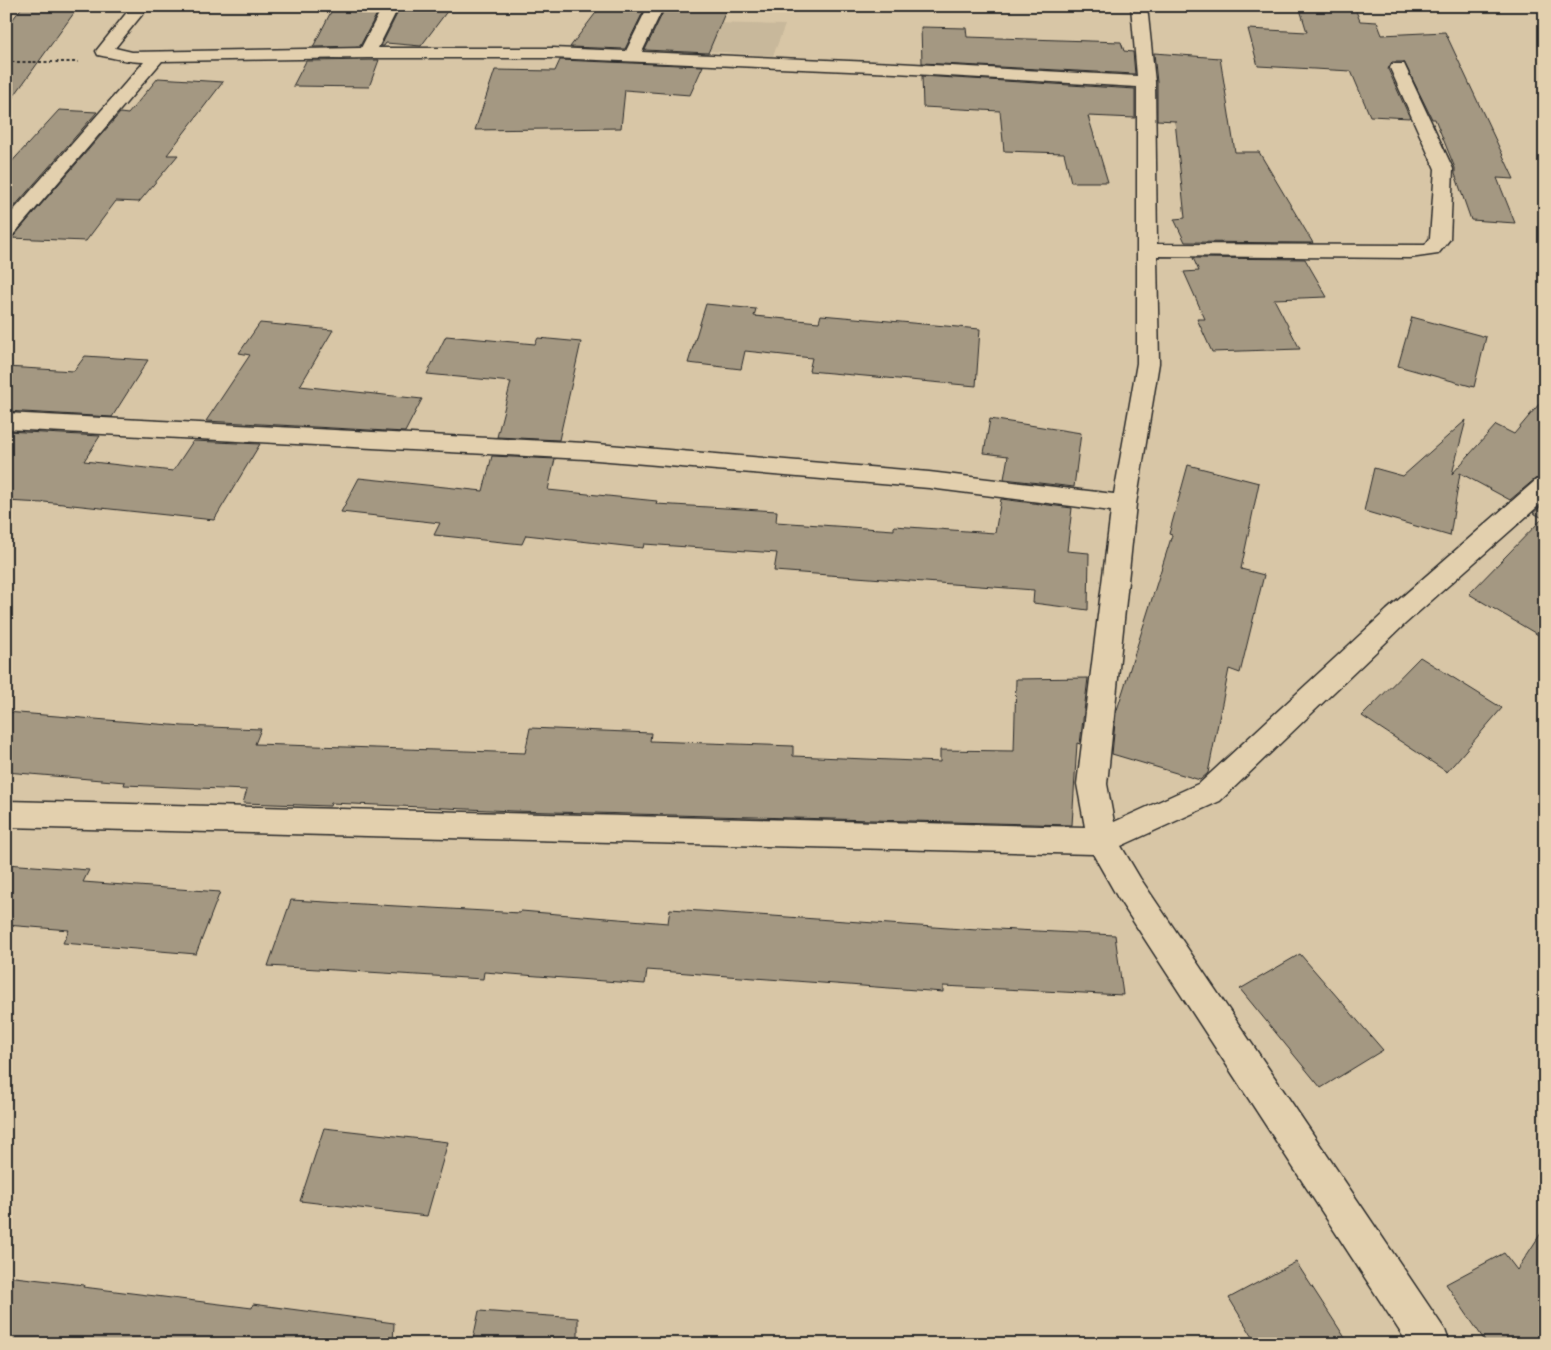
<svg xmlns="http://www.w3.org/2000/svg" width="1551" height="1350" font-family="Sriracha,sans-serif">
<rect width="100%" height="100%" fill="#d8c6a6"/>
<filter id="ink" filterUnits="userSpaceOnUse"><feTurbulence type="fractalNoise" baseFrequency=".02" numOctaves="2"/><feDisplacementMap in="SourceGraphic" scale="10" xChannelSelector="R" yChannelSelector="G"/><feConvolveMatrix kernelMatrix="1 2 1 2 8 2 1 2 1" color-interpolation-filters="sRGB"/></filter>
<g filter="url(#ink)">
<!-- built -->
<path fill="#c8b89b" d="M713 23 785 25 773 56 655 47Z"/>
<!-- building -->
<g fill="#a49882" stroke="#2b2b2b">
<path d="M23 6H79L6 107V28Z"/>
<path d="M334 6H381L360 46 313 47Z"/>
<path d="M401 6H451L421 46 386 43 384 46H381Z"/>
<path d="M601 6H646L625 49 570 47Z"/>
<path d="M666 6H728L708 53 645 50Z"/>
<path d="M1299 6H1354L1360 21 1377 22 1382 35 1445 32 1514 179 1497 178 1515 223 1471 220 1455 174V168L1435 119H1432L1404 62H1392L1388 69 1410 118 1370 116 1351 71 1258 66 1248 29 1307 32Z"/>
<path d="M921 27 966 28 967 37 1121 42 1124 51 1133 52 1135 74 922 63Z"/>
<path d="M1154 53 1220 58 1235 152H1259L1313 243 1185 242 1174 219 1185 218 1175 121 1157 120V82Z"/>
<path d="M379 60 369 87 293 86 306 61Z"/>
<path d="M560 60 703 66 690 95 625 90 621 128 475 130 495 70 555 71Z"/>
<path d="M922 76 1135 89V118L1088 116 1108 182H1071L1064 153 1004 151 1000 111 923 107Z"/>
<path d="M158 78 223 82 167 155H178L139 202 116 201 86 241 10 238 14 236 120 113 128 114Z"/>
<path d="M59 110 97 112 6 216V168Z"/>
<path d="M1193 258 1305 259 1327 297 1274 299 1300 349 1212 352 1197 319H1205L1184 272 1199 271Z"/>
<path d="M706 304 756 309 754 316 819 322 821 315 980 329 976 386 809 371 812 358 745 351 741 369 688 363Z"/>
<path d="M1412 317 1486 337 1474 387 1398 366Z"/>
<path d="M260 323 333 330 300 386 422 399 405 432 206 421 250 355 239 353Z"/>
<path d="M446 336 535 344 538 338 581 342 559 440 497 437 511 382 427 374Z"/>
<path d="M85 356 148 360 112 417 6 411V367L74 371Z"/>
<path d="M1545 397V476L1535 479 1510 500 1460 473 1450 536 1364 511 1374 468 1403 476 1466 420 1452 474 1496 425 1514 434Z"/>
<path d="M990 419 1081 433 1074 487 1004 479 1008 456 984 453Z"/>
<path d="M6 431 100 436 84 461 173 471 193 441 260 444 214 520 44 502 43 503 6 501Z"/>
<path d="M492 456 555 459 548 490 657 501 656 504 777 511 776 522 894 530V526L995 533 1001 499 1072 508 1067 551 1089 553 1088 610 1033 603 1034 590 774 571 777 553 644 544 643 548 526 535 522 544 434 535 440 523 341 512 359 478 483 491Z"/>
<path d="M1188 465 1259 483 1241 569 1264 575 1240 673 1229 669 1208 773 1200 780 1112 754 1116 713 1172 535 1169 534Z"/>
<path d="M1545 503V639L1469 594 1543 518 1533 513Z"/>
<path d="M1420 657 1502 708 1447 772 1362 716Z"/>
<path d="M1088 678 1080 744 1077 743 1072 825 513 811 331 803 330 806 243 803 247 790 124 785 125 782 6 772V712L183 726 261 729 255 744 525 753 530 728 651 733 650 741 793 746V756L940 762V750L1014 751 1016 679Z"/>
<path d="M6 864 89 870 83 882 220 892 196 954 63 943 69 930 6 925Z"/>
<path d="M291 900 520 913 521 911 668 923 670 909 977 930V928L1115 935 1123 995 943 986V992L647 970 645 984 484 972 483 979 268 966Z"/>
<path d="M1300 954 1383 1050 1321 1088 1240 989Z"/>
<path d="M324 1128 448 1142 427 1216 300 1201Z"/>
<path d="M1545 1227V1344H1487L1446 1284 1504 1253 1517 1270Z"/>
<path d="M1296 1262 1349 1344H1257L1229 1298Z"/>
<path d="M6 1276 84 1285 83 1287 252 1308 253 1304 394 1323 393 1344H6Z"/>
<path d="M479 1311 578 1318V1344H472Z"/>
</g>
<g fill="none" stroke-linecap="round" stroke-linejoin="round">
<!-- minor casing -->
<g stroke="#2b2b2b" stroke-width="3">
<path id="minor" d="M132 6H149L115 48 132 52 361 48 383 6H399L378 48H552L626 51 648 6H664L642 52 896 63 1137 76 1131 6H1147L1155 82 1157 244 1425 245 1430 238 1435 169 1390 68 1392 64H1404L1453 169 1450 239 1438 254 1410 258 1157 256 1159 363 1136 504 1107 784 1114 822 1200 783 1387 610 1536 480 1545 478V500L1405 624 1220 801 1121 846 1140 878 1445 1330 1450 1344H1408L1118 898 1093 854 6 827V801L1085 827 1077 784 1111 511 929 488 585 459 6 429V413L585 443 929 472 1114 494 1137 363V87L896 73 552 58H367L162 61 13 235 6 237V219L144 62C128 62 113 58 98 55L96 51Z"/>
</g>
<!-- path -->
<path stroke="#2b2b2b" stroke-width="2" stroke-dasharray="3 2.5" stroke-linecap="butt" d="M6 62H78"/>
<!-- minor -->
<use href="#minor" fill="#e3d0ae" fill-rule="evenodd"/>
</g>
</g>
<!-- margin -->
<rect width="1551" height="1350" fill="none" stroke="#e3d0ae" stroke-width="25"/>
<rect x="12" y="12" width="1526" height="1325" fill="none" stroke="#2b2b2b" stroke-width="2" filter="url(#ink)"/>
</svg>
